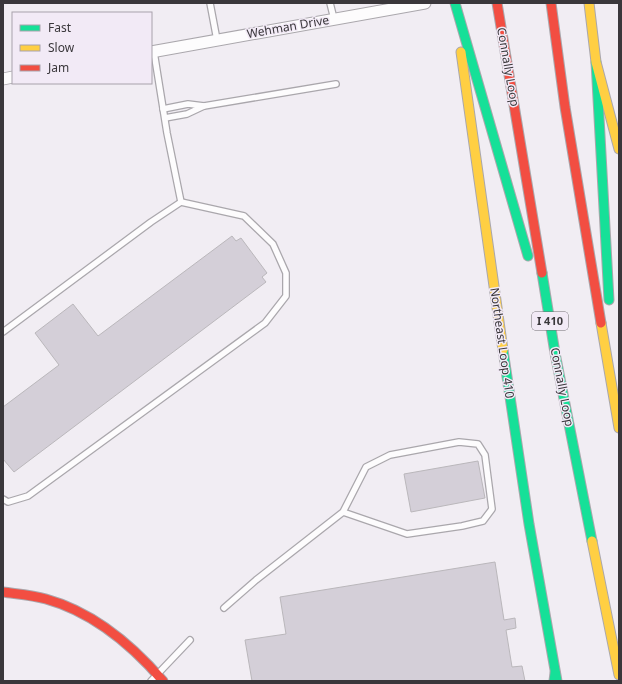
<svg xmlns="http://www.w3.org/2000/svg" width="622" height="684" font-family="'Noto Sans',sans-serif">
<rect width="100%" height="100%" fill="#f1edf3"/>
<!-- building -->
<g fill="#d4cfd8" stroke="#bab7bb">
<path d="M232 236 236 241 241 238 267 273 262 277 266 282 14 472 3 459V407L59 365 35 333 73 304 98 336Z"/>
<path d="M478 461 485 498 411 512 404 474Z"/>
<path d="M495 562 504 620 515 618 516 628 506 630 512 667 522 666 525 681H252L245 640 286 634 280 597Z"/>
</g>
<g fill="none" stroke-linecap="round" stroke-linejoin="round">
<!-- lane casing -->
<g stroke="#aaa7ac" stroke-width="8">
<g id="lane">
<path d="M210 3 217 40"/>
<path d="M330 3 334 19"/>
<path d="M154 52 167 133 181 202"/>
<path d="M204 106 336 84"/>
<path d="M163 109 188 104 204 106 187 114 165 118"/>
<path d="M3 332 151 222 181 202 244 216 273 244 286 273V296L265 323 28 496 8 502 3 499"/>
<path d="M224 608 256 580 343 512 366 467 390 455 459 442 478 444 485 455 492 509 483 521 462 526 407 534 343 512"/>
<path d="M151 681 190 640"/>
</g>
</g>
<!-- street casing -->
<g stroke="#aaa7ac" stroke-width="13">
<g id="street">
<path d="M151 52 425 3"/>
<path d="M3 79 13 77"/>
</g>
</g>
<!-- fast casing -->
<g stroke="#aaa7ac" stroke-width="11">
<g id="fast">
<path d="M455 3 528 256"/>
<path d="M596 62 609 300"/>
<path d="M542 273 555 353 592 541"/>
<path d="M503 350 529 524 557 681"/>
<path d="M554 681 555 673"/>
</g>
</g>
<!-- slow casing -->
<g stroke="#aaa7ac" stroke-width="11">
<g id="slow">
<path d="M589 3 596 62 619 149"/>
<path d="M461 52 503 350"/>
<path d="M601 323 619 428"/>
<path d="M592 541 619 675"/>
</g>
</g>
<!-- jam casing -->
<g stroke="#aaa7ac" stroke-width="11">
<g id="jam">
<path d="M497 3 542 273"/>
<path d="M551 3 565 107 601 323"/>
<path d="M3 592C17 594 32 595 46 599 93 612 132 645 163 681"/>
</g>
</g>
<!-- lane -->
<use href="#lane" stroke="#fdfcfd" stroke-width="5.5"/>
<!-- street -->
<use href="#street" stroke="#fdfcfd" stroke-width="11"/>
<!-- fast -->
<use href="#fast" stroke="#16e098" stroke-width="9"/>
<!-- slow -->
<use href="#slow" stroke="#ffcf43" stroke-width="9"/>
<!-- jam -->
<use href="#jam" stroke="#f24e42" stroke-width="9"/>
</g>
<g text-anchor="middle" stroke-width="3" stroke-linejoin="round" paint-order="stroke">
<!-- shield labels -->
<rect fill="#f2eaf6" stroke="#716d73" stroke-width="1" x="532" y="312" width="36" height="18" rx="3"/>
<g font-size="11" font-weight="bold" fill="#3a373b">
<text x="550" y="325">I 410</text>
</g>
<!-- street labels -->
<g font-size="12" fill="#3a373b" stroke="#f2eaf6">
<text transform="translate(288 27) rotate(-10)" y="4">Wehman Drive</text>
<text transform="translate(508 67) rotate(80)" y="4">Connally Loop</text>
<text transform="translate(502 343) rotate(82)" y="4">Northeast Loop 410</text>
<text transform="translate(562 387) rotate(79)" y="4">Connally Loop</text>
</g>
</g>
<!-- border -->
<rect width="622" height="684" fill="none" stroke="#3a373b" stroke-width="8"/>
<!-- legend -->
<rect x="12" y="12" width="140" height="72" fill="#f2eaf6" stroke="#a8a2ab"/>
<rect x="20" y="25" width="20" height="6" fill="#16e098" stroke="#a8a2ab"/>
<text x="48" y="32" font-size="12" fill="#3a373b">Fast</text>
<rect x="20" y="45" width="20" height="6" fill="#ffcf43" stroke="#a8a2ab"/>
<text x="48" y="52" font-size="12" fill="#3a373b">Slow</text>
<rect x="20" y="65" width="20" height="6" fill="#f24e42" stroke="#a8a2ab"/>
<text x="48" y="72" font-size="12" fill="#3a373b">Jam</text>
</svg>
